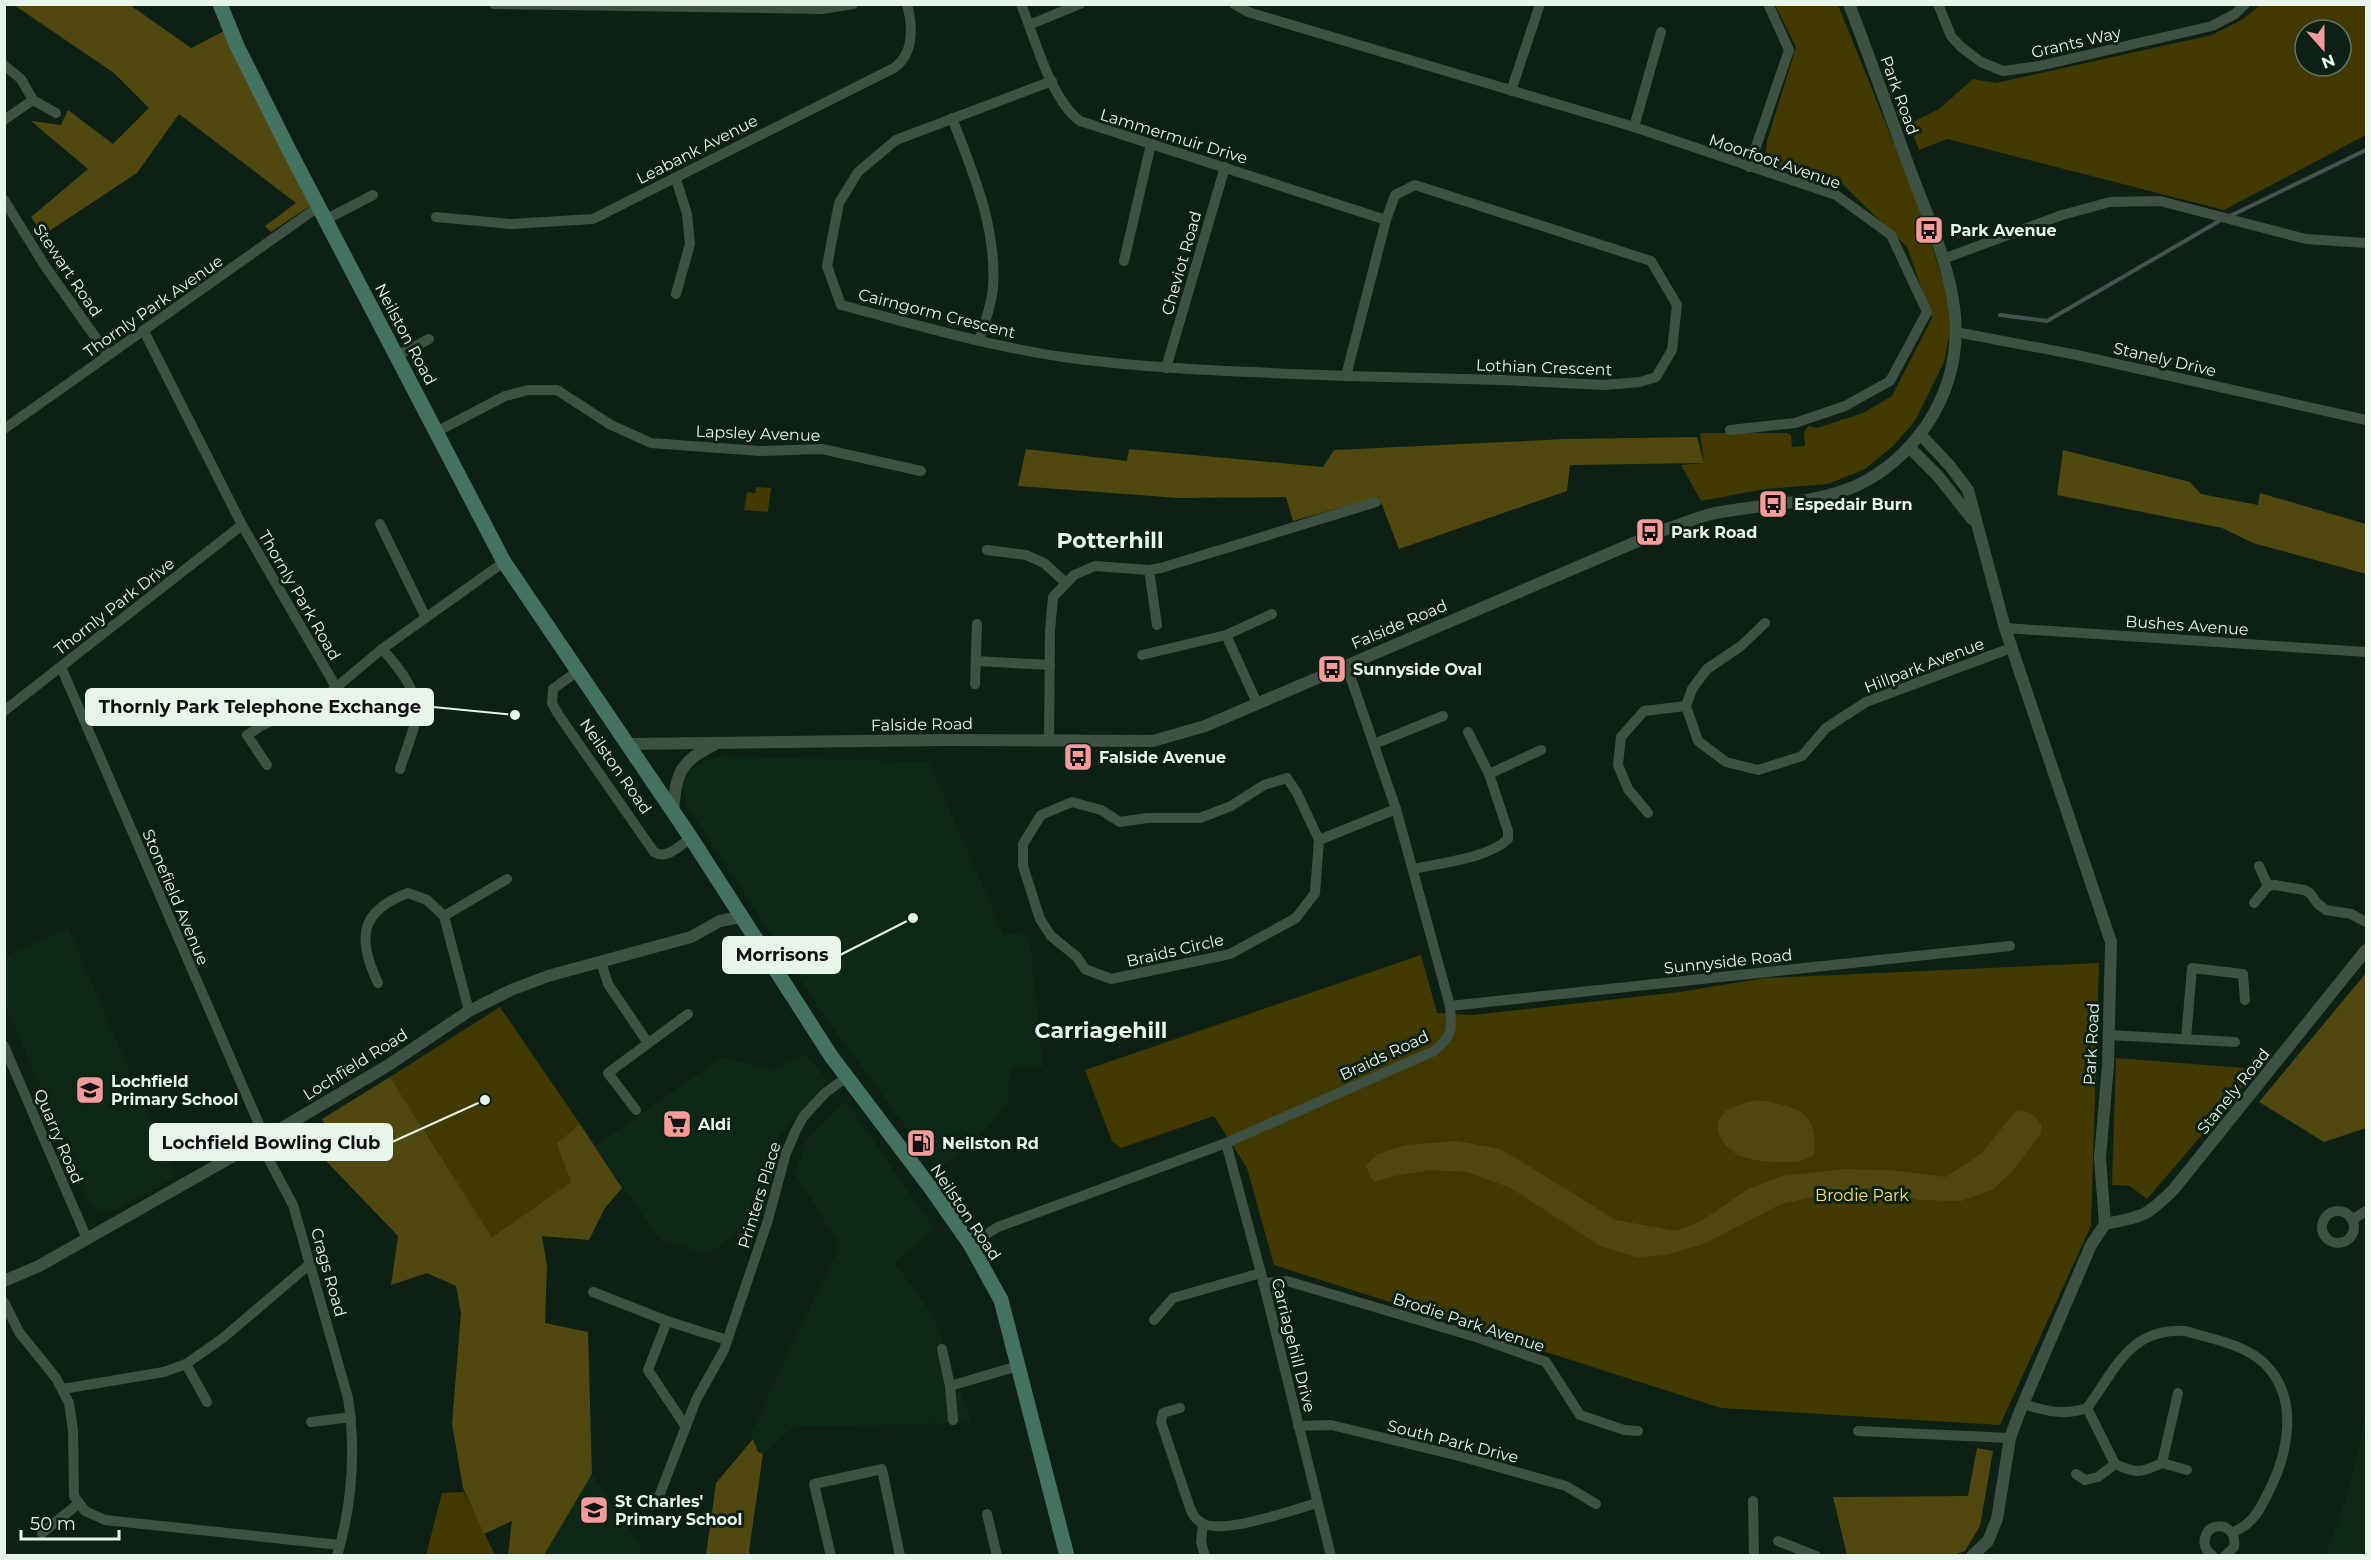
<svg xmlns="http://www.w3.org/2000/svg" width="2371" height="1560" font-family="Montserrat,sans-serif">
<rect width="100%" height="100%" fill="#0c2013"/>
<!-- built -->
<g fill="#0d2816">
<path d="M719 756 929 762 1004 935 1025 932 1030 943 1043 1067 1010 1068 1008 1103 971 1147 936 1168 822 1013 686 804 682 783 690 767Z"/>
<path d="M68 928 175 1177 114 1210 105 1212 95 1209 89 1202 5 1004V956Z"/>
<path d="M806 1054 828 1081 776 1141 769 1212 707 1254 659 1239 595 1146 722 1057 772 1069Z"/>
<path d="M846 1101 934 1228 895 1263 933 1315 972 1423 794 1427 763 1454 758 1453 751 1432 840 1245 795 1174 806 1141Z"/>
<path d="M2366 1412V1555H2326L2350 1487Z"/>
<path d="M592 1474 641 1546V1555H544Z"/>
</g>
<!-- green -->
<g fill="#423900" fill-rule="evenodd">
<path d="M1775 5H1838L1918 203 1948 296 1950 332 1944 362 1915 421 1893 446 1865 469 1828 484 1765 489 1701 501 1681 465 1704 463 1700 433H1787L1791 435 1792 447 1805 446 1804 433 1808 426 1817 428 1863 413 1892 396 1932 318 1907 247 1838 180 1792 163 1788 172 1771 167 1765 156 1767 141 1796 47Z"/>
<path d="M2260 5H2366V135L2224 210 1947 139 1919 150 1909 124 1939 109 1973 79 1996 83 2212 35 2243 19ZM2305 30H2341V66H2305Z"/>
<path d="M756 487 771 488 768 512 744 510 747 492 755 493Z"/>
<path d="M1421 955 1437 1013 1473 1015 1679 992 1765 978 2099 963 2091 1226 2000 1425 1721 1408 1274 1265 1247 1168 1214 1116 1121 1148 1112 1141 1085 1070Z"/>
<path d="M500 1007 580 1124 556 1143 571 1182 492 1237 390 1077Z"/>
<path d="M2116 1058 2258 1069 2147 1199 2130 1186 2112 1185Z"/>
<path d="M464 1492 495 1555H426L442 1493Z"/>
</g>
<!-- forest -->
<g fill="#514810">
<path d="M14 5H130L191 48 224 31 310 206 271 232 265 226 296 203 179 114 137 173 43 235 31 217 88 169 31 121 61 125 68 110 113 144 149 108 114 73Z"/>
<path d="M1697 437 1704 463 1570 465 1567 491 1399 549 1379 497 1293 521 1286 497 1179 498 1018 486 1026 449 1127 461 1129 449 1323 467 1334 450 1566 439Z"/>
<path d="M2063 450 2190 482 2201 494 2258 505 2260 493 2366 524V574L2253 543 2222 528 2057 495Z"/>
<path d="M2366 973V1128L2324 1142 2259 1102Z"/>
<path d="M390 1077 492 1237 571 1182 556 1143 580 1124 622 1188 605 1208 589 1240 542 1236 547 1266 545 1323 588 1332 592 1474 544 1555H508L512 1521 484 1534 463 1488 452 1424 461 1313 456 1286 427 1273 391 1285 398 1236 326 1161 337 1151 322 1119Z"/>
<path d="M1756 1100C1795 1106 1819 1109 1814 1155 1804 1162 1795 1162 1783 1162 1768 1162 1755 1161 1741 1156 1726 1150 1710 1130 1722 1115 1729 1106 1745 1103 1756 1100Z"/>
<path d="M2019 1110C2029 1111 2035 1116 2041 1124V1133L2013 1171 1992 1190 1961 1201 1918 1200 1868 1188 1830 1193 1781 1204 1706 1243 1667 1255 1637 1257 1600 1246 1511 1188 1467 1172 1430 1170 1394 1176 1375 1182 1371 1178 1366 1165 1378 1154 1406 1145 1456 1141 1501 1149 1616 1220 1676 1231 1703 1220 1748 1189 1783 1176 1842 1169 1889 1170 1946 1177 1982 1153 2014 1113Z"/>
<path d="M753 1439 758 1452 763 1454 749 1551 751 1555H706L716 1483Z"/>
<path d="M1977 1448 1993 1451 1980 1526 1965 1551 1951 1556 1847 1555 1833 1497 1968 1496Z"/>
</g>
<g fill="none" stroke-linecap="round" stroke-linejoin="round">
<!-- stream -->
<g stroke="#455250" stroke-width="4">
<path d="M2230 216 2366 150"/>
<path d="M2000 315 2047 321 2221 220"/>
</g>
<!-- minor -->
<g stroke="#3d5242" stroke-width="10">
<path d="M494 4 822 9 853 4"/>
<path d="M1021 4C1035 39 1051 100 1080 121L1386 220"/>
<path d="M1234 4 1248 12 1634 127 1836 195 1891 235 1927 312 1890 381 1845 406 1795 423 1730 430"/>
<path d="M1938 4 1951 36 1961 47 1981 62 2003 71 2039 66 2212 26 2235 14 2245 4"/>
<path d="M1029 25 1080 4"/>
<path d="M4 65 21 79 33 100 56 113"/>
<path d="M1052 81 896 140 858 172 839 203 827 266 841 305C914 324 988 346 1063 357 1157 370 1252 372 1346 376"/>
<path d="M1511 91 1540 4"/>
<path d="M952 118C973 172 997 228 993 287 992 305 984 324 979 341"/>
<path d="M4 120 33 100"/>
<path d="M1634 127 1661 32"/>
<path d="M1749 167 1789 50 1768 4"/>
<path d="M676 179 687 214 690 244 676 294"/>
<path d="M1415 185 1651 261 1677 305 1672 350 1656 377 1640 382 1604 385 1503 380 1346 376 1386 220 1395 195Z"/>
<path d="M4 200 45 266 108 355"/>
<path d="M436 217 511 224 593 219 894 68C914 54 913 27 907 4"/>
<path d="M325 220 373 195"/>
<path d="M1943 259 2062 215 2110 202 2160 201 2306 239 2366 243"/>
<path d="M1124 261 1151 144"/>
<path d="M144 331 242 525 336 687"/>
<path d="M1956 332 2077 355 2366 420"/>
<path d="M396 356 429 339"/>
<path d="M1166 368 1225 167"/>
<path d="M4 429 318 207"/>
<path d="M436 432 505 396 528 390H557L611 425 651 443 760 451 822 449 921 471"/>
<path d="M380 524 426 618"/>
<path d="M987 550 1026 555 1044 563 1066 583"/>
<path d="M1149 570 1157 625"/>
<path d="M1765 623 1741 646 1707 669 1692 689 1686 706 1698 741 1726 762 1758 770 1802 756 1826 728 1866 702 2011 648"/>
<path d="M2005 628 2366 652"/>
<path d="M1226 635 1257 703"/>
<path d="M382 649C398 666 421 694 416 719 412 736 405 753 400 769"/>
<path d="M1142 655 1226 635 1272 614"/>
<path d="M976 661 1050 665"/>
<path d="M61 667 265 1138"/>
<path d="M579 670 553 689 552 703 558 714 654 852C667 860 679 846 691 838"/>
<path d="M975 684 977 624"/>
<path d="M4 711 242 525"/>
<path d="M1049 741 1050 631 1053 597 1074 575 1095 566 1149 570 1161 568 1376 502"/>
<path d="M1374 744 1443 716"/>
<path d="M267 765 247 735 261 726 327 695 382 649 504 562"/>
<path d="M1489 774 1541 750"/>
<path d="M1648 813 1628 789 1618 765 1621 737 1644 711 1686 706"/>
<path d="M1319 840 1297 793 1287 778 1264 785 1231 806 1200 818H1147L1120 822 1101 810 1072 802 1041 815 1023 844V866L1040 919 1051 936 1077 957 1085 969 1111 979 1230 954 1296 918 1315 893 1319 840 1396 809"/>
<path d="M1414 869C1440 863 1489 858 1508 839V831L1489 774 1468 732"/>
<path d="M2268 886 2275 885 2304 890 2310 893 2317 903 2326 910 2351 914 2366 922"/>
<path d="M2254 903 2268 886 2259 866"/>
<path d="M444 916 507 879"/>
<path d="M601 962 608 984 648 1043"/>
<path d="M378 983C357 939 359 911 408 893L427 900 444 916 469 1011"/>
<path d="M1450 1006 2010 946"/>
<path d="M2109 1035 2235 1042"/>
<path d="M2186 1039 2192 968 2243 974 2245 1000"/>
<path d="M4 1046 87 1239"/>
<path d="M636 1110 608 1073 688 1014"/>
<path d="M259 1141 293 1205 348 1398C356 1451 352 1505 337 1556"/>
<path d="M1226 1143 1261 1273 1331 1556"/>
<circle cx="2338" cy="1227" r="16"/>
<path d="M2352 1220 2366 1211"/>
<path d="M970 1244 998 1227 1226 1143 1434 1051C1453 1036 1452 1029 1450 1006L1396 809 1346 664"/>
<path d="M1263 1283 1287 1281 1479 1338 1546 1362 1580 1415 1624 1430 1638 1431"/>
<path d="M593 1292 667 1321 727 1340"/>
<path d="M4 1302 19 1332 56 1378 69 1403 73 1430 74 1496 85 1511 105 1520 340 1545"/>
<path d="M1154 1320 1173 1298 1261 1273"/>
<path d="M667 1321 648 1370 686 1427"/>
<path d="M942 1349 950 1386 953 1420"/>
<path d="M186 1364 207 1402"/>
<path d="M950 1386 1018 1366"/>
<path d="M63 1389 164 1372 186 1364 223 1338 311 1263"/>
<path d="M2023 1404C2046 1411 2064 1416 2087 1408"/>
<path d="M1180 1408 1163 1413 1161 1422 1190 1508C1193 1515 1195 1519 1202 1523 1222 1535 1293 1510 1317 1503"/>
<path d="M311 1422 351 1417"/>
<path d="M1298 1426 1331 1425 1459 1456 1566 1486 1596 1504"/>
<path d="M1858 1431 2010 1438"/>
<path d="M2162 1463 2187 1470"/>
<path d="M2115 1464C2136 1474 2141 1473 2162 1463L2178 1393"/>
<path d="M2076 1474 2085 1480 2098 1477 2115 1464 2087 1408C2116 1369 2129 1328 2185 1331 2212 1339 2244 1344 2265 1364 2300 1399 2288 1454 2268 1493 2263 1503 2257 1516 2248 1523 2244 1527 2237 1530 2232 1533"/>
<path d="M658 1499 696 1400 724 1350 768 1220 786 1153 796 1130 803 1117 825 1093 847 1077"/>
<path d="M1753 1501 1754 1556"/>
<path d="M987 1514 997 1556"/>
<path d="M1203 1524 1201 1542 1205 1556"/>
<path d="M42 1533 78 1504"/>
<path d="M1778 1541 1816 1556"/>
<path d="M831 1556 814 1484 882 1469 900 1556"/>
<path d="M2213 1556C2203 1549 2202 1539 2209 1530 2222 1520 2237 1531 2234 1547L2225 1556"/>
</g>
<!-- tertiary -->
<g stroke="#3d5242" stroke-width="12">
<path d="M1920 434 1950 466 1968 490 2005 628 2111 942 2108 1065 2100 1158 2105 1224 2091 1245 2020 1411 2010 1438 1997 1519 1988 1541 1972 1556"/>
<path d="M1909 447 1938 476 1972 519"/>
<path d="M628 744 946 740 1153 741 1205 726 1664 530C1680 525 1695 518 1711 514 1761 503 1811 506 1858 485 1885 472 1909 450 1926 426 1986 336 1942 256 1909 167 1889 112 1870 58 1849 4"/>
<path d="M673 812C676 775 679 761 714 745"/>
<path d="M2105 1224C2144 1216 2146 1217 2174 1189L2366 950"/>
<path d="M4 1281 39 1266 265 1138 387 1066 469 1011 511 990 548 976 691 937 720 921 740 917"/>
</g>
<!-- secondary -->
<path stroke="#447261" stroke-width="15" d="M220 4 237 46 289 150 504 562 691 838 831 1056 930 1187 970 1244 1001 1300 1067 1556"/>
</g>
<!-- icons -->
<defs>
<g id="bus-square" transform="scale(1.5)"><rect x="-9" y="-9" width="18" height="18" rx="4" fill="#f59b9a" stroke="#0c2013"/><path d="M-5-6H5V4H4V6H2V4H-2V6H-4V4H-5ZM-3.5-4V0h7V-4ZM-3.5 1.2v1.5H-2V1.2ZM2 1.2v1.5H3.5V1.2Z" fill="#111"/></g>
<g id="school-square" transform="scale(1.5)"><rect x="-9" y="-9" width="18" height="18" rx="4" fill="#f59b9a" stroke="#0c2013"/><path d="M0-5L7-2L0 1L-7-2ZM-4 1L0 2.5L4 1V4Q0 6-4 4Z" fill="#111"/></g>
<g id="supermarket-square" transform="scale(1.5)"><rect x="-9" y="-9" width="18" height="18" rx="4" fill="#f59b9a" stroke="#0c2013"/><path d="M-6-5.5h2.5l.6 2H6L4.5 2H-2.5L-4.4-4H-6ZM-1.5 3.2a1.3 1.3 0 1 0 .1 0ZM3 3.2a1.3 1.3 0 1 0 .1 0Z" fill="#111"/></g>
<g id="fuel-square" transform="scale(1.5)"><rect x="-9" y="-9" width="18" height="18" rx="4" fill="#f59b9a" stroke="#0c2013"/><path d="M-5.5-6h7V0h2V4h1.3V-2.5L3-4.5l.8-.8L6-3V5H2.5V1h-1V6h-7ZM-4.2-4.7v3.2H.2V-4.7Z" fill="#111"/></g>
</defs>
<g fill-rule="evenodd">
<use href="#bus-square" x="1929" y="230"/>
<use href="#bus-square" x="1773" y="504"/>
<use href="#bus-square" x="1650" y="532"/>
<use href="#bus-square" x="1332" y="669"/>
<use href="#bus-square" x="1078" y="757"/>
<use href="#school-square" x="90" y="1090"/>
<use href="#supermarket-square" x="677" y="1124"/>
<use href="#fuel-square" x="921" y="1143"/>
<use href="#school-square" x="594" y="1510"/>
</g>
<g text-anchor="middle" stroke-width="6" stroke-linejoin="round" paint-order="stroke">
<!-- street labels -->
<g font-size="16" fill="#e7f4ea" stroke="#0c2013">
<text transform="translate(2076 42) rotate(-13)" y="6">Grants Way</text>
<text transform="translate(1900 95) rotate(70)" y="6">Park Road</text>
<text transform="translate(1174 136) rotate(17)" y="6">Lammermuir Drive</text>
<text transform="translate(697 149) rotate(-27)" y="6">Leabank Avenue</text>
<text transform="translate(1775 161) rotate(19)" y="6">Moorfoot Avenue</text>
<text transform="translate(1181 263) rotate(-74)" y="6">Cheviot Road</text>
<text transform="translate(68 270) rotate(56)" y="6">Stewart Road</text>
<text transform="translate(153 306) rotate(-35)" y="6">Thornly Park Avenue</text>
<text transform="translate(937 313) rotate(14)" y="6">Cairngorm Crescent</text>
<text transform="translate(406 334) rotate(62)" y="6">Neilston Road</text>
<text transform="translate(2165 359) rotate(13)" y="6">Stanely Drive</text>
<text transform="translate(1544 367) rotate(2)" y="6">Lothian Crescent</text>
<text transform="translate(758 433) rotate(2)" y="6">Lapsley Avenue</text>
<text transform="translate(300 595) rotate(60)" y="6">Thornly Park Road</text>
<text transform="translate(114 606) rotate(-38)" y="6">Thornly Park Drive</text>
<text transform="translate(1399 624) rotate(-23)" y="6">Falside Road</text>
<text transform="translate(2187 625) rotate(4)" y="6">Bushes Avenue</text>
<text transform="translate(1924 665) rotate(-21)" y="6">Hillpark Avenue</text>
<text transform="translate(922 724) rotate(-1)" y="6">Falside Road</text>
<text transform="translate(616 766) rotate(55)" y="6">Neilston Road</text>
<text transform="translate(176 897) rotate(67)" y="6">Stonefield Avenue</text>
<text transform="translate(1175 950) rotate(-13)" y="6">Braids Circle</text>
<text transform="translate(1728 961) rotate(-6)" y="6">Sunnyside Road</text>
<text transform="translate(2091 1044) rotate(-87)" y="6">Park Road</text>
<text transform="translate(1384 1055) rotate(-25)" y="6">Braids Road</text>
<text transform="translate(355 1064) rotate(-32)" y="6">Lochfield Road</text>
<text transform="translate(2233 1091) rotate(-51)" y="6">Stanely Road</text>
<text transform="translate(59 1136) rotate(67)" y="6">Quarry Road</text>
<text transform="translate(759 1195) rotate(-73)" y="6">Printers Place</text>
<text transform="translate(966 1212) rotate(56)" y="6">Neilston Road</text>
<text transform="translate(329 1272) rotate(74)" y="6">Crags Road</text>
<text transform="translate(1469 1322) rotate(18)" y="6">Brodie Park Avenue</text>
<text transform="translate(1294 1345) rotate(76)" y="6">Carriagehill Drive</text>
<text transform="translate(1453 1441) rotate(14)" y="6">South Park Drive</text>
</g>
<!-- poi labels -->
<g font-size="16" font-weight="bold" fill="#e7f4ea" stroke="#0c2013" text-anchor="start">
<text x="1950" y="236">Park Avenue</text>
<text x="1794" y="510">Espedair Burn</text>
<text x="1671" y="538">Park Road</text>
<text x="1353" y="675">Sunnyside Oval</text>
<text x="1099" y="763">Falside Avenue</text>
<text x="111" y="1087">Lochfield<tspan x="111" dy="18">Primary School</tspan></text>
<text x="698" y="1130">Aldi</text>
<text x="942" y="1149">Neilston Rd</text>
<text x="615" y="1507">St Charles'<tspan x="615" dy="18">Primary School</tspan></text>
</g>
<!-- park labels -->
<g font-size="16" fill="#f7e15b" stroke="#0c2013">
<text x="1862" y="1201">Brodie Park</text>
</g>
<!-- district labels -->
<g font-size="22" font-weight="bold" fill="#e7f4ea" stroke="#0c2013">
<text x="1110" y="548">Potterhill</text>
<text x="1101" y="1038">Carriagehill</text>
</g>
</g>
<!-- callouts -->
<path fill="none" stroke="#e7f4ea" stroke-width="2" d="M515 715L433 707M913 918L840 955M485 1100L392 1142"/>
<g fill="#e7f4ea" stroke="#0c2013" stroke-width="2">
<circle cx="515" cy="715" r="6"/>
<circle cx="913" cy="918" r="6"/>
<circle cx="485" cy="1100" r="6"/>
</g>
<g fill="#e7f4ea" stroke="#e7f4ea" stroke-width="2">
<rect x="86" y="689" width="347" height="36" rx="6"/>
<rect x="723" y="937" width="117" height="36" rx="6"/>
<rect x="150" y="1124" width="242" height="36" rx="6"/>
</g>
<g font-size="18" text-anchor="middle" font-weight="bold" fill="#111">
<text x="260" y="713">Thornly Park Telephone Exchange</text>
<text x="782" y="961">Morrisons</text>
<text x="271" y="1149">Lochfield Bowling Club</text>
</g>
<!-- border -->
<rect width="2371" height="1560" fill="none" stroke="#e7f4ea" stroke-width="12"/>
<!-- north arrow -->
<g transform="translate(2323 48) rotate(159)"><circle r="28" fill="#0c2013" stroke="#647569" stroke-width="1.5"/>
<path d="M0-4.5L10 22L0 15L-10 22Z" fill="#f59b9a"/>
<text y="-9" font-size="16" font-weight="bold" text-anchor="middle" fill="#e7f4ea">N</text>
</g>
<!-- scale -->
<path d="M21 1530v9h98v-9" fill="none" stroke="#e7f4ea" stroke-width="3"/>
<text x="30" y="1530" font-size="18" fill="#e7f4ea" stroke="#0c2013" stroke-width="4.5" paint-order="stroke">50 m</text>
</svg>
